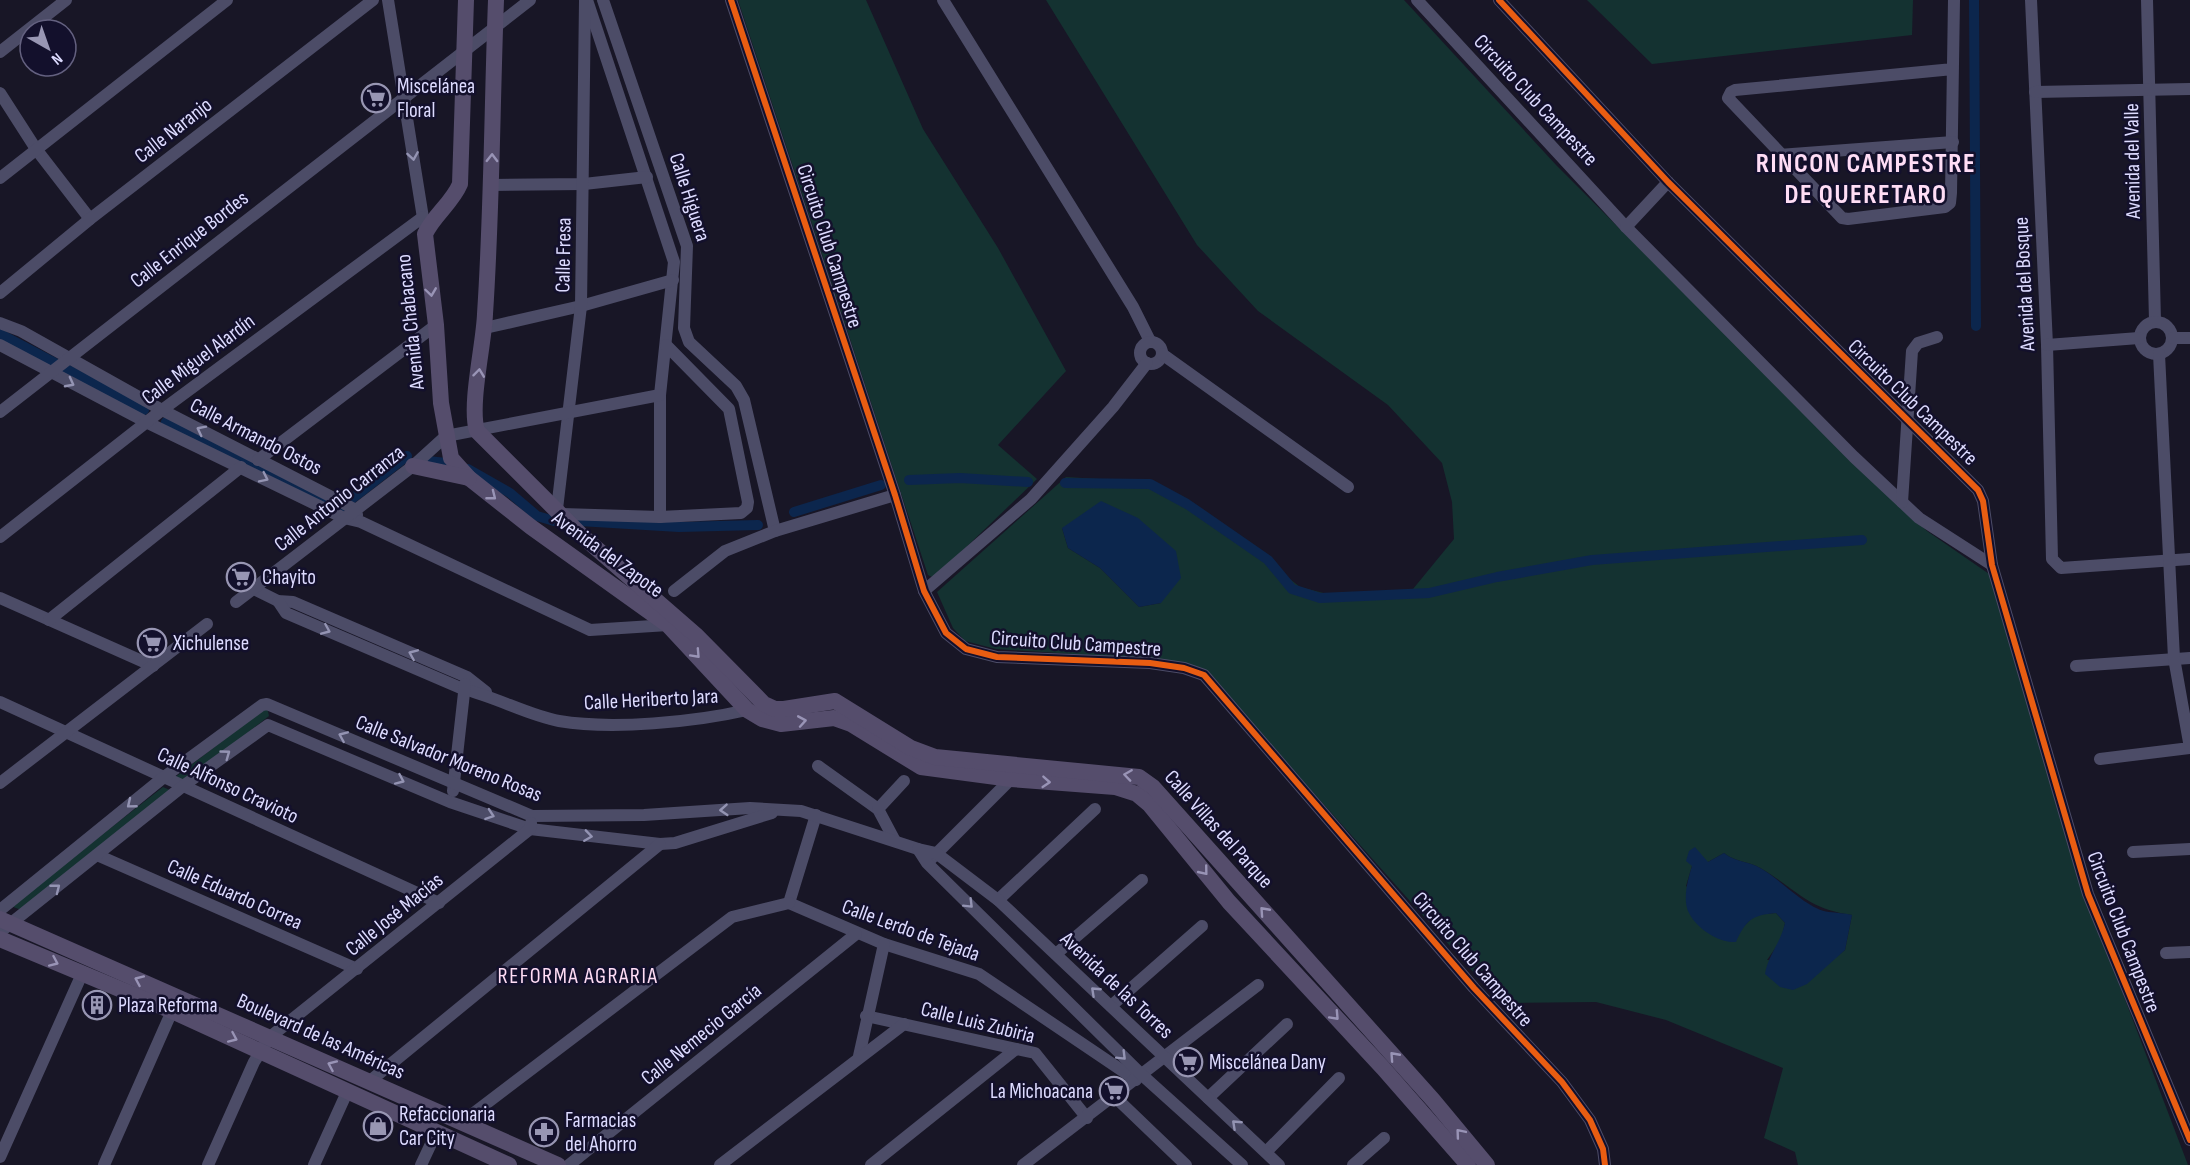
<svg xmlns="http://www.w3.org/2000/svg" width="2190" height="1165" font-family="'Sofia Sans Condensed',sans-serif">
<rect width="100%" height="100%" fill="#181626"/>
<!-- green -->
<g fill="#143231" fill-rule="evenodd">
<path d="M738 0H866L923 129 998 248 1066 371 998 445 1037 479 934 578 928 575Z"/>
<path d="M1046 0H1404L1557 166 1853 462 1927 531 1992 576 2085 894 2188 1165H1798L1795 1152 1764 1138 1783 1068 1666 1020 1596 1002 1501 1003 1211 678 1132 658 996 649 965 641 953 628 937 592 1066 477 1150 482 1207 514 1300 587 1339 597 1413 589 1454 539 1452 502 1442 463 1388 405 1258 311 1197 245ZM1062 528 1161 603 1139 607 1100 568 1068 548ZM1724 853C1736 863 1750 861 1762 869 1797 890 1808 909 1852 915L1845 950 1831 961 1767 960 1781 940 1785 923 1776 913 1755 915 1742 928 1686 886 1692 866 1708 862Z"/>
<path d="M1587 0H1913L1912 35 1652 64Z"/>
<path d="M267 707 269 716 183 783 174 778Z"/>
<path d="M163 787 172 791 21 910 11 906Z"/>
</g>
<!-- water -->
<g fill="#0c264d">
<path d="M1101 501 1138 518 1176 551 1181 578 1161 603 1139 607 1100 568 1068 548 1062 528Z"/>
<path d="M1695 847 1708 862 1724 853C1736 863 1750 861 1762 869 1781 880 1808 910 1829 912 1837 913 1844 913 1852 915L1845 950 1807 984 1793 990 1780 987 1765 974C1768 955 1781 942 1785 923L1776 913C1752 915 1746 920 1736 942 1719 943 1697 929 1689 913 1682 900 1688 879 1692 866L1686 861 1689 851Z"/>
</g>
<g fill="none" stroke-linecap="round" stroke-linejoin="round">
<!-- canal -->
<g stroke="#0c264d" stroke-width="10">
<path d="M1974 0 1976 326"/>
<path d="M0 334 144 410"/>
<path d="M166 422 324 502"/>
<path d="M428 461 446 463"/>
<path d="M468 469 510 493 537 516 561 523"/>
<path d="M909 480 960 478 1028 482"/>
<path d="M1065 483 1150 484 1187 504 1268 560 1292 589 1320 598 1429 593 1497 577 1592 560 1862 540"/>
<path d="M340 508 407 456"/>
<path d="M794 512 881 485"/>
<path d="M579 521 679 527 758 525"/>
</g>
<!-- minor -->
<g stroke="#4c4c67" stroke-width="12">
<path d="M388 0 424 224"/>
<path d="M587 0 674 262 660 395V517"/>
<path d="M603 0 687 246 684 328 689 342 736 386 744 400 775 531"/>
<path d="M731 0 895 495 924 591 946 633 966 649 997 657 1150 663 1184 668 1204 675 1474 988 1562 1082 1590 1120 1603 1149 1605 1165"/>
<path d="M943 0 1133 307 1150 341"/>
<path d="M1417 0 1626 227 1854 457 1919 518 1992 565"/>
<path d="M1499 0 1668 182 1978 490 1983 501 1992 565 2088 894 2190 1140"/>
<path d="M2031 0 2047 345 2052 559 2061 568 2190 559"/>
<path d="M2147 0 2155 321"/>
<path d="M0 52 66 0"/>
<path d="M1953 69 1735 90 1731 92 1728 98 1842 218 1848 219 1945 207 1950 203 1951 193 1954 0"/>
<path d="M2035 92 2190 89"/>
<path d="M0 93 36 149 90 219"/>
<path d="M1779 155 1953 142"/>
<path d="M0 178 227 0"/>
<path d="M491 185 584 184 647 177"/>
<path d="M1626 227 1668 182"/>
<path d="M0 293 90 219 373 0"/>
<circle cx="2156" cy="338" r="16"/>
<path d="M0 323 21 331 162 410 328 495 354 509 357 515"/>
<path d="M485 328 581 306 673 280"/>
<path d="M2173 338H2190"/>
<circle cx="1151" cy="353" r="11"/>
<path d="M0 345 146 422 344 518 361 522 590 630 668 625"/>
<path d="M2047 345 2139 338"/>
<path d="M1162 354 1348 487"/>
<path d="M0 412 530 0"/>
<path d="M258 460 436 325"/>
<path d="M1902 502 1912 351 1918 343 1937 337"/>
<path d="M557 509 581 306 585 1"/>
<path d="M562 514 660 517 741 513 747 508 748 502 729 409 666 345"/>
<path d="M0 537 162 410 423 217"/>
<path d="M254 589 278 601 293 602 467 677 486 692"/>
<path d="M674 591 725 551 775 531 895 495"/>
<path d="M924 591 1031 499 1113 407 1147 363"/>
<path d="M0 598 153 666"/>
<path d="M278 601 286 613 463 689C496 697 530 716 559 721 612 730 695 722 747 710"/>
<path d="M236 602 413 466 446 436 660 395"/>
<path d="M49 620 241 467"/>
<path d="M2076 666 2190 658"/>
<path d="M0 702 439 903"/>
<path d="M2100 759 2190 748 2174 658 2159 354"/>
<path d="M818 766 878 809 895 841"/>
<path d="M0 783 207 624"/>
<path d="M453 791 465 684"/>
<path d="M878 809 904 781"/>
<path d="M2133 852 2190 849"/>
<path d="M97 855 357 969"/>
<path d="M931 859 1011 779"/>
<path d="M998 900 1095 809"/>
<path d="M789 903 884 944 979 974 1136 1080"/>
<path d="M789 903 816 815"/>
<path d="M0 910 164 777 262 705 267 704 532 816 644 815 750 808 801 811 918 849"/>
<path d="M0 932 183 786 268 725 450 802 530 829 660 844 675 843 772 813"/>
<path d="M2166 953 2190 952"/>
<path d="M1056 954 1142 880"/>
<path d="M1111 1006 1202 926"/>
<path d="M866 1016 1035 1053 1087 1118"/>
<path d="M859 1056 884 944"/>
<path d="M370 1081 660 844"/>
<path d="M1115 1097 1186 1165"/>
<path d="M1208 1098 1287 1024"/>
<path d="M462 1122 732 917 789 903"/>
<path d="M1266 1152 1339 1078"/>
<path d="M0 1157 82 974"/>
<path d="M104 1165 172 1011"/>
<path d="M208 1165 254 1062 270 1037 530 829 531 823"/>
<path d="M314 1165 348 1090"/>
<path d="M421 1165 437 1131"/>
<path d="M569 1165 856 934"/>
<path d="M720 1165 904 1024"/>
<path d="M871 1165 1016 1049"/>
<path d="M1023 1165 1258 985"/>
<path d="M1242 1165 1142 1075 927 863 918 849 936 853 998 900 1279 1165"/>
<path d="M1353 1165 1384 1138"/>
</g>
<!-- major -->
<g stroke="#554d6c" stroke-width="16">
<path d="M466 0 460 184C452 203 434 215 425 234L436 325 441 403 451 458 469 478 531 527 668 625 747 710 762 719 781 724 834 718 851 724 921 767 1011 779 1115 787 1137 794 1149 804 1229 902 1383 1068 1468 1165"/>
<path d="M496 0C492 105 492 209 485 314 484 344 469 405 477 431L581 535 697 636 764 704 775 709H784L835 701 911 748 935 757 1139 777 1153 787 1433 1100 1487 1165"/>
<path d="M413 466 469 478"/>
<path d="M0 919 558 1165"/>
<path d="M0 939 172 1011 509 1165"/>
</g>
<!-- cycleway casing -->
<g stroke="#13102c" stroke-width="10">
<g id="cycleway">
<path d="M731 0 895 495 924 591 946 633 966 649 997 657 1150 663 1184 668 1204 675 1474 988 1562 1082 1590 1120 1603 1149 1605 1165"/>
<path d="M1499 0 1668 182 1978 490 1983 501 1992 565 2088 894 2190 1140"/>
</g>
</g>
<!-- cycleway -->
<use href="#cycleway" stroke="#e95d12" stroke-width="6"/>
</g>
<!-- one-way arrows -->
<defs><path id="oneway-chevron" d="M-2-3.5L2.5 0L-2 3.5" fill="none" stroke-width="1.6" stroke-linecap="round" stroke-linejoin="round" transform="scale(1.5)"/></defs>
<g stroke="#9494b3">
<use href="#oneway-chevron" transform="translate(413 156) rotate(81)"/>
<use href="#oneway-chevron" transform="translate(70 383) rotate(28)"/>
<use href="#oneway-chevron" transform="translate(201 430) rotate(-153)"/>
<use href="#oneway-chevron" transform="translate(264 478) rotate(26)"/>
<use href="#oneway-chevron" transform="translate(326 630) rotate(23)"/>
<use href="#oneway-chevron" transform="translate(413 654) rotate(-157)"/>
<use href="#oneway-chevron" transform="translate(343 736) rotate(-157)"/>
<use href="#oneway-chevron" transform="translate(226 754) rotate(-36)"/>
<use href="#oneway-chevron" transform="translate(400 780) rotate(24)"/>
<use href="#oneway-chevron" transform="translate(131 804) rotate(141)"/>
<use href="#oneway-chevron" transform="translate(724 810) rotate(176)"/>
<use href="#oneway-chevron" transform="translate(490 815) rotate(19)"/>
<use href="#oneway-chevron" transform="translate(588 836) rotate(8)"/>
<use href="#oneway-chevron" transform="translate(56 888) rotate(-38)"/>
<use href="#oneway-chevron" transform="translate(969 904) rotate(45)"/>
<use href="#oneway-chevron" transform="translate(1095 991) rotate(-137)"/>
<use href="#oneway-chevron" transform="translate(1122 1056) rotate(45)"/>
<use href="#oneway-chevron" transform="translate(1236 1124) rotate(-137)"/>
</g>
<g stroke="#9994b6">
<use href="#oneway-chevron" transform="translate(492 158) rotate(-89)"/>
<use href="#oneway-chevron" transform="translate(431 292) rotate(82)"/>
<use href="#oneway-chevron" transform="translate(479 373) rotate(-83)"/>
<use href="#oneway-chevron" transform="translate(492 496) rotate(38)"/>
<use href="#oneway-chevron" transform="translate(696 654) rotate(47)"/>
<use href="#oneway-chevron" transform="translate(802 721) rotate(-10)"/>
<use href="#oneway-chevron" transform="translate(1128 775) rotate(-172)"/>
<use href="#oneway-chevron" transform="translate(1046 782) rotate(4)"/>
<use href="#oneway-chevron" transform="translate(1204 871) rotate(51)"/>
<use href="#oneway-chevron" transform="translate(1264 911) rotate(-132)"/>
<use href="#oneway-chevron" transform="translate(54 962) rotate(24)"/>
<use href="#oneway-chevron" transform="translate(139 980) rotate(-156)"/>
<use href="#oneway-chevron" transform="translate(1335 1016) rotate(47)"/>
<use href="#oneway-chevron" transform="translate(233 1038) rotate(24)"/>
<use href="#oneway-chevron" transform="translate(1394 1056) rotate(-132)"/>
<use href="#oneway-chevron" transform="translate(332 1065) rotate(-156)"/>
<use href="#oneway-chevron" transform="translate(1460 1133) rotate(-130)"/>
</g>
<!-- icons -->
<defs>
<g id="supermarket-ring" transform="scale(1.5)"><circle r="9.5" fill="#13102c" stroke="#9896b3" stroke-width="1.5"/><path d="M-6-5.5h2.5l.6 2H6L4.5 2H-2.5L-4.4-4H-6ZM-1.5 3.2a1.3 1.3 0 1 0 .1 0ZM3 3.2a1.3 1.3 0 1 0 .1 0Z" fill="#9896b3"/></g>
<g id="building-ring" transform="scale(1.5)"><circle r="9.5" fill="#13102c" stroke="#9896b3" stroke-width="1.5"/><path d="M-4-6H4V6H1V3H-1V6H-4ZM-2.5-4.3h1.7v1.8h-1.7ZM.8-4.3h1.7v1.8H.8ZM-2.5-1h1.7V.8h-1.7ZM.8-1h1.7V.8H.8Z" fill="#9896b3"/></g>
<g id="shop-ring" transform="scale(1.5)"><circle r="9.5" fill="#13102c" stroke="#9896b3" stroke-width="1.5"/><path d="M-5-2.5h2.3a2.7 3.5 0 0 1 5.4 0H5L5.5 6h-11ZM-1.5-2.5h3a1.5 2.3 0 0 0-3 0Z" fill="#9896b3"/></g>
<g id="pharmacy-ring" transform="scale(1.5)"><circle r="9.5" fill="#13102c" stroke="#9896b3" stroke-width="1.5"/><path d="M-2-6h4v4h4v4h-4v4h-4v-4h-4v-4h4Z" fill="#9896b3"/></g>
</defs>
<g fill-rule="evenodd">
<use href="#supermarket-ring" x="376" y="98"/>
<use href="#supermarket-ring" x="241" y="577"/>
<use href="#supermarket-ring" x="152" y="643"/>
<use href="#building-ring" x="97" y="1005"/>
<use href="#supermarket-ring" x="1188" y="1062"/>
<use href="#supermarket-ring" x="1114" y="1091"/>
<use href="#shop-ring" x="378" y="1126"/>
<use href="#pharmacy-ring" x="544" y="1132"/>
</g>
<g text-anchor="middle" stroke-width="5" stroke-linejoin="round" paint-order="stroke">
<!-- poi labels -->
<g font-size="21" fill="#dddbff" stroke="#13102c" text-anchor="start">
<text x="397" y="93">Miscelánea<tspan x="397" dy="24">Floral</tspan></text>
<text x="262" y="584">Chayito</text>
<text x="173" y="650">Xichulense</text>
<text x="118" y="1012">Plaza Reforma</text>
<text x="1209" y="1069">Miscelánea Dany</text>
<text x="1093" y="1098" text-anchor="end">La Michoacana</text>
<text x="399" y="1121">Refaccionaria<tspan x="399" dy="24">Car City</tspan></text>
<text x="565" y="1127">Farmacias<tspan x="565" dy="24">del Ahorro</tspan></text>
</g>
<!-- street labels -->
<g font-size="21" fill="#dddbff" stroke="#13102c">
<text transform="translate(1536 100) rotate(47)" y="7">Circuito Club Campestre</text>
<text transform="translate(173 130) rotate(-38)" y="7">Calle Naranjo</text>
<text transform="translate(2132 161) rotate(-91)" y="7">Avenida del Valle</text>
<text transform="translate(690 197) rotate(72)" y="7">Calle Higuera</text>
<text transform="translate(189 239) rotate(-38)" y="7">Calle Enrique Bordes</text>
<text transform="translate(830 246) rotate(72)" y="7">Circuito Club Campestre</text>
<text transform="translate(563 255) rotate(-89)" y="7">Calle Fresa</text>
<text transform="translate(2024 284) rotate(-93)" y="7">Avenida del Bosque</text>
<text transform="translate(410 322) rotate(-96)" y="7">Avenida Chabacano</text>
<text transform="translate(198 359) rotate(-37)" y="7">Calle Miguel Alardín</text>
<text transform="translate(1913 402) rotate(44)" y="7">Circuito Club Campestre</text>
<text transform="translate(256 436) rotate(27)" y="7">Calle Armando Ostos</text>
<text transform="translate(339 498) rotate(-38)" y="7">Calle Antonio Carranza</text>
<text transform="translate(608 554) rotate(36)" y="7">Avenida del Zapote</text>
<text transform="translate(1076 643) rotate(4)" y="7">Circuito Club Campestre</text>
<text transform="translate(651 699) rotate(-3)" y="7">Calle Heriberto Jara</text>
<text transform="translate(449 758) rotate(22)" y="7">Calle Salvador Moreno Rosas</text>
<text transform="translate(228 785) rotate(25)" y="7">Calle Alfonso Cravioto</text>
<text transform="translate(1219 829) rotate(48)" y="7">Calle Villas del Parque</text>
<text transform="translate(235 894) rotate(24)" y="7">Calle Eduardo Correa</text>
<text transform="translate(394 914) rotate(-39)" y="7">Calle José Macías</text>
<text transform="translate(911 930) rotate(20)" y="7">Calle Lerdo de Tejada</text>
<text transform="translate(2124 932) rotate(69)" y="7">Circuito Club Campestre</text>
<text transform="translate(1473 959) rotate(49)" y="7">Circuito Club Campestre</text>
<text transform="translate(1117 985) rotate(43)" y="7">Avenida de las Torres</text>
<text transform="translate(978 1022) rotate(14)" y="7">Calle Luis Zubiria</text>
<text transform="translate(701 1034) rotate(-39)" y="7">Calle Nemecio García</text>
<text transform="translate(321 1036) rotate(24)" y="7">Boulevard de las Américas</text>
</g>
<!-- neighbourhood labels -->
<g font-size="22" letter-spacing="1.5" fill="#ffddf5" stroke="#13102c">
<text x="578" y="983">REFORMA AGRARIA</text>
</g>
<!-- district labels -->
<g font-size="27" font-weight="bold" letter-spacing="1.5" fill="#ffddf5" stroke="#13102c">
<text x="1866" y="172">RINCON CAMPESTRE<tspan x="1866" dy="31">DE QUERETARO</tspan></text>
</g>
</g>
<!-- north arrow -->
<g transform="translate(48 48) rotate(140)"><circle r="28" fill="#13102c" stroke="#646180" stroke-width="1.5"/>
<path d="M0-4.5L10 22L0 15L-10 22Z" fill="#9896b3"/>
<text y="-9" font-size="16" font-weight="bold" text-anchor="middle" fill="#dddbff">N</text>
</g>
</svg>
